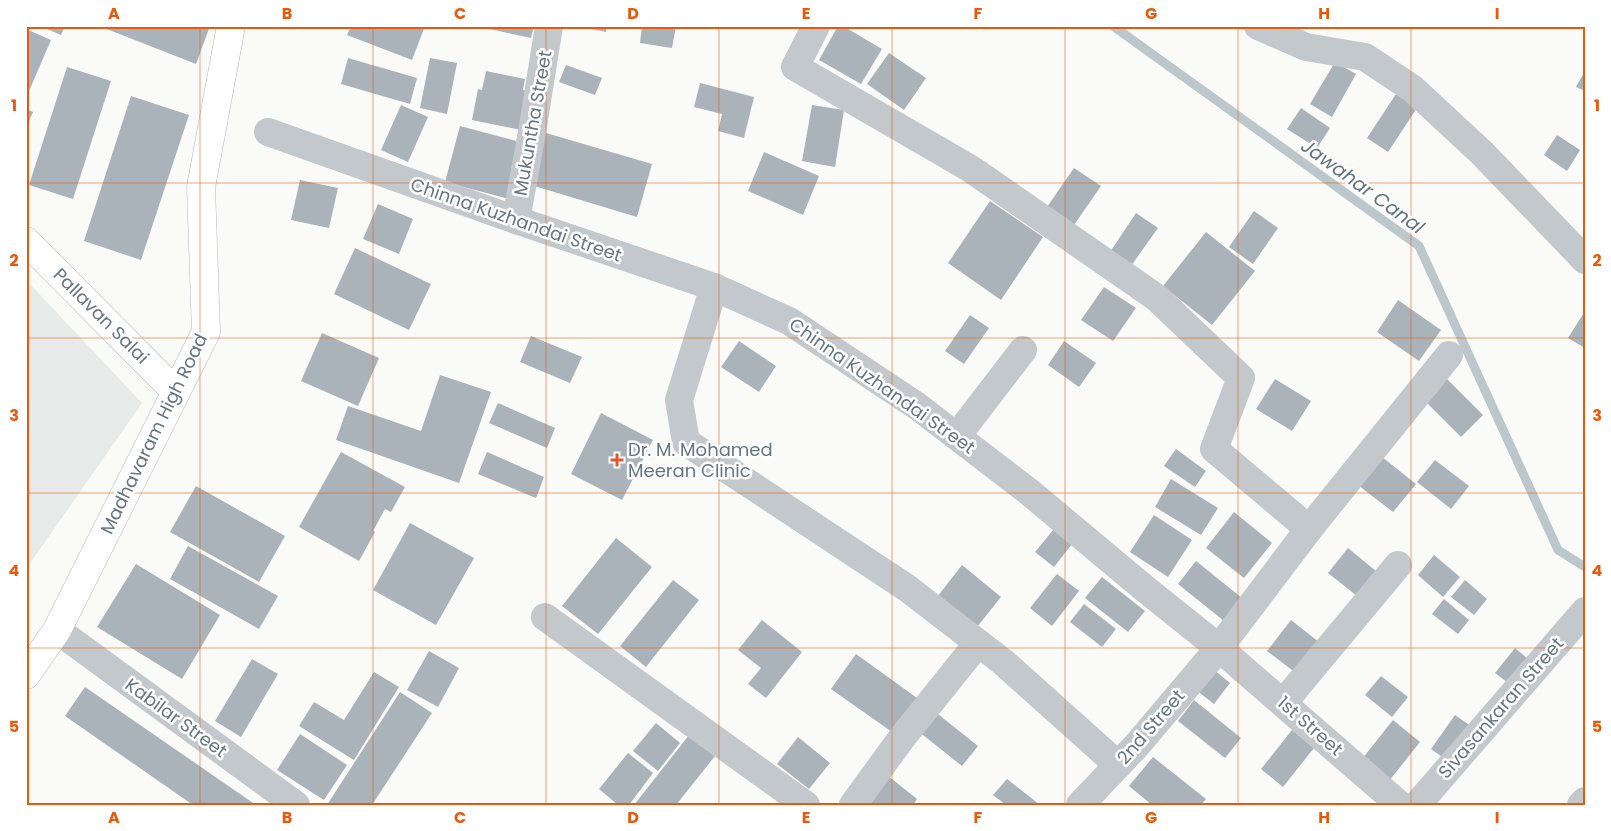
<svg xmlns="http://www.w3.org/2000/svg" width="1611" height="831" font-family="Poppins,sans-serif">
<rect width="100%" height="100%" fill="#fafaf8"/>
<!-- built -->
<path fill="#e8e9e9" d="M26 280 142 403 26 569Z"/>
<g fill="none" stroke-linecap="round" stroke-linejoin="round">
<!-- stream -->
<path stroke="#bbc7cb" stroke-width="9" d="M1113 26 1419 246 1558 550 1585 567"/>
</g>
<!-- building -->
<g fill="#aab3b9">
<path d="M40 26H65L61 35Z"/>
<path d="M99 26H210L196 64Z"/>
<path d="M351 26H425L412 60 347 35Z"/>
<path d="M476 26H534L531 38Z"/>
<path d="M578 26H607L606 32Z"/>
<path d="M642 26H676L672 48 640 43Z"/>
<path d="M838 26H843L882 49 861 84 819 60Z"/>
<path d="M26 29 51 40 26 98Z"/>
<path d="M889 53 926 78 904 110 867 84Z"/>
<path d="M348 58 417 78 410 104 341 84Z"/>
<path d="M430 58 457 63 447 114 420 108Z"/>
<path d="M1335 62 1356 74 1332 117 1310 104Z"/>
<path d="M566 65 602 78 595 95 559 82Z"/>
<path d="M67 67 111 81 73 199 29 185Z"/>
<path d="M486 71 525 79 523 90 528 91 521 130 472 120 478 89 482 90Z"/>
<path d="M1585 71V91L1576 87Z"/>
<path d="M700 83 754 97 744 138 718 131 722 114 694 107Z"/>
<path d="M1396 94 1417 108 1388 152 1367 138Z"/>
<path d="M131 96 189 115 141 260 84 241Z"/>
<path d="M401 105 428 117 408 162 381 150Z"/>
<path d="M812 105 844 110 835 167 802 161Z"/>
<path d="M1301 108 1330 128 1317 148 1287 129Z"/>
<path d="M26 109 33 112 26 128Z"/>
<path d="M460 126 524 143 509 199 445 182Z"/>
<path d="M546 133 652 164 637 217 531 185Z"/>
<path d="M1557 135 1580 150 1567 171 1544 155Z"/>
<path d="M764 152 819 176 803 215 748 191Z"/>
<path d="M1074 168 1101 186 1074 225 1047 207Z"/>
<path d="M300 180 338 188 329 228 291 220Z"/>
<path d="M990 201 1043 237 1001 300 948 263Z"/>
<path d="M378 204 413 219 399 254 363 239Z"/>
<path d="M1254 211 1278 228 1253 264 1229 247Z"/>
<path d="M1136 213 1158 228 1131 266 1110 252Z"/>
<path d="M1206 232 1255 271 1212 325 1163 286Z"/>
<path d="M355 248 431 284 409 330 334 294Z"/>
<path d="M1104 287 1136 308 1113 341 1081 320Z"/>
<path d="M1398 300 1441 330 1419 361 1377 332Z"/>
<path d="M1585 311V348L1568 338Z"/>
<path d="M970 315 989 328 964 364 945 351Z"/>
<path d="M322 333 379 358 358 406 301 381Z"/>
<path d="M531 336 582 357 570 383 520 362Z"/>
<path d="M739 341 776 366 759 392 721 367Z"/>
<path d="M1064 341 1096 363 1079 387 1048 365Z"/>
<path d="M440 375 491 392 459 483 336 440 348 406 421 431Z"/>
<path d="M1275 379 1311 401 1292 431 1256 409Z"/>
<path d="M1447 379 1483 415 1461 437 1425 401Z"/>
<path d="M498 403 555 428 547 448 489 423Z"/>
<path d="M601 413 653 440 622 500 571 474Z"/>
<path d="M1176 449 1206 471 1195 487 1164 466Z"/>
<path d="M341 452 405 487 391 512 385 509 373 531 375 532 359 561 299 527Z"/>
<path d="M487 452 544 477 536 498 478 474Z"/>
<path d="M1377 453 1416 484 1393 512 1354 482Z"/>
<path d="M1435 460 1469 486 1451 509 1417 482Z"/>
<path d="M1171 479 1218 508 1201 535 1155 507Z"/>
<path d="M196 486 285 536 259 582 170 532Z"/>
<path d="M1234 512 1272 543 1244 578 1206 548Z"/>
<path d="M1154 515 1192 540 1168 577 1130 552Z"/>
<path d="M410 523 474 558 436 625 373 590Z"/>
<path d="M1054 529 1072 544 1054 567 1035 552Z"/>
<path d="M616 538 652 567 598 634 562 606Z"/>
<path d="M188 546 278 596 259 629 170 579Z"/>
<path d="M1348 548 1382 576 1362 600 1328 573Z"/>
<path d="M1434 555 1460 577 1443 597 1418 575Z"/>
<path d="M1196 561 1242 598 1224 621 1178 584Z"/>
<path d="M136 564 220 615 182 679 97 627Z"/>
<path d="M962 565 1001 597 973 632 934 601Z"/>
<path d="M1057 574 1079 591 1052 626 1030 608Z"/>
<path d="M1102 577 1145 611 1128 632 1085 598Z"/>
<path d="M673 580 699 600 646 667 620 646Z"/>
<path d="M1465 580 1487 599 1474 615 1451 597Z"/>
<path d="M1444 599 1469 620 1458 634 1432 614Z"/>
<path d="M1084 604 1116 629 1102 647 1070 622Z"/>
<path d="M762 620 802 652 766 698 748 684 761 668 738 650Z"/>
<path d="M1291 620 1324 646 1300 676 1267 651Z"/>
<path d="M1515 648 1535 665 1516 689 1495 673Z"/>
<path d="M429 651 459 668 438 707 407 690Z"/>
<path d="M856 654 917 698 892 732 831 689Z"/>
<path d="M252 659 278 674 241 737 215 721Z"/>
<path d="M1213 669 1230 683 1214 704 1196 690Z"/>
<path d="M374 672 399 687 354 760 299 726 314 702 344 720Z"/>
<path d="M1381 676 1408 697 1392 717 1365 695Z"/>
<path d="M85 687 256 805H193L65 716Z"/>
<path d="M400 692 432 713 372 805H327Z"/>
<path d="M1194 700 1241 738 1225 758 1178 721Z"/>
<path d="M934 711 978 746 962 766 918 731Z"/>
<path d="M1455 715 1475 729 1451 763 1431 749Z"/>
<path d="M1393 720 1420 742 1389 781 1362 759Z"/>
<path d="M656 723 680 743 658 771 633 751Z"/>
<path d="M693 730 719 751 676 805H634Z"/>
<path d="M1292 730 1314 748 1283 787 1261 769Z"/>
<path d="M300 734 347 765 324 800 277 770Z"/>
<path d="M798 737 830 763 809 789 777 764Z"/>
<path d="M628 753 653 773 629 805H618L599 789Z"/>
<path d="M1153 757 1206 799 1201 805H1152L1129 786Z"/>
<path d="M887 775 917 799 913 805H864Z"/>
<path d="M1007 779 1040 805H1006L993 795Z"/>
</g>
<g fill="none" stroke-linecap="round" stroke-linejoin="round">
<!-- secondary casing -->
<g stroke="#b3babf" stroke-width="29">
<path id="secondary" d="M26 241 176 392"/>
</g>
<!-- primary casing -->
<g stroke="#b5babe" stroke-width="29">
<path id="primary" d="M26 675 57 630 206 332 201 187 231 26"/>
</g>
<!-- street -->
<g stroke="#c3c8cc" stroke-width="28">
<path d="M816 26 795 67 971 169 1157 298 1241 378 1214 449 1309 529"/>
<path d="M1258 26 1306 47 1365 57 1413 89 1482 153 1585 260"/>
<path d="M268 132 516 220 714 287 789 321 917 406 1028 491 1144 588 1219 648 1400 805"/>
<path d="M516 220 532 132 549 26"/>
<path d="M714 287 679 400 686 442 907 588 1003 662 1118 765"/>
<path d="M957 436 1023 350"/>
<path d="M545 617 806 805"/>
<path d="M57 630 296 805"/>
<path d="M1283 703 1398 565"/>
<path d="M853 805 901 739 978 643"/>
<path d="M1080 805 1137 745 1219 648 1309 529 1449 355"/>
<path d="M1417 805 1585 611"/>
<path d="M1581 805 1585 801"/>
</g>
<!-- secondary -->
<use href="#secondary" stroke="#fff" stroke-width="28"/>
<!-- primary -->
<use href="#primary" stroke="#fff" stroke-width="28"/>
</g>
<!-- grid -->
<path fill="none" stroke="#e8590c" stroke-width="1" stroke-opacity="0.55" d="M200 26V805M373 26V805M546 26V805M719 26V805M892 26V805M1065 26V805M1238 26V805M1411 26V805M26 183H1585M26 338H1585M26 493H1585M26 648H1585"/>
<!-- markers -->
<path fill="#e4572e" stroke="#fff" stroke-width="2" d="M614.5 452.5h5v5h5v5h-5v5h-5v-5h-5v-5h5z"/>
<g text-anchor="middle" stroke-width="5" stroke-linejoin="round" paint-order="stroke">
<!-- street labels -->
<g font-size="18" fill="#657683" stroke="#fff">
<text transform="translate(533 123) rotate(-80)" y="6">Mukuntha Street</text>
<text transform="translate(516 220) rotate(19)" y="6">Chinna Kuzhandai Street</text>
<text transform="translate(101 316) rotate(45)" y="6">Pallavan Salai</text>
<text transform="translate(882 386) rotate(35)" y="6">Chinna Kuzhandai Street</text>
<text transform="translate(154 434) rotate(-64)" y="6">Madhavaram High Road</text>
<text transform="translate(1501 708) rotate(-49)" y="6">Sivasankaran Street</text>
<text transform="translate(176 718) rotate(36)" y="6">Kabilar Street</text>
<text transform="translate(1310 726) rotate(41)" y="6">1st Street</text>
<text transform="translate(1151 727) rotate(-49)" y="6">2nd Street</text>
</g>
<!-- poi labels -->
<g font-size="18" fill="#657683" stroke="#fff" text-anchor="start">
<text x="628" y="456">Dr. M. Mohamed<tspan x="628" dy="21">Meeran Clinic</tspan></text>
</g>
<!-- water labels -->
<g font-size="19" font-style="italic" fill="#60757c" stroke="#fff">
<text transform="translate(1363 186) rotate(36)" y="7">Jawahar Canal</text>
</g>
</g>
<!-- border -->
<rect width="1611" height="831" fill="none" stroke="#ffffff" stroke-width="55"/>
<rect x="28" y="28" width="1556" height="776" fill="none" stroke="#e8590c" stroke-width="2"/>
<g font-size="16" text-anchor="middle" font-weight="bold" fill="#e8590c">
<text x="114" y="19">A</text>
<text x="287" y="19">B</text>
<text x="460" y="19">C</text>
<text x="633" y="19">D</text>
<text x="806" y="19">E</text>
<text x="978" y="19">F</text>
<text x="1151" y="19">G</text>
<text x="1324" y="19">H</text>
<text x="1497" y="19">I</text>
<text x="14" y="111">1</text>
<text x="1597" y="111">1</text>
<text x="14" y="266">2</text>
<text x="1597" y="266">2</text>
<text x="14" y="421">3</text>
<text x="1597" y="421">3</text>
<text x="14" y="576">4</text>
<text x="1597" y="576">4</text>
<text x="14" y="732">5</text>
<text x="1597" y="732">5</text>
<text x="114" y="823">A</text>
<text x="287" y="823">B</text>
<text x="460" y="823">C</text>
<text x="633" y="823">D</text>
<text x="806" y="823">E</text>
<text x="978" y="823">F</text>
<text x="1151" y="823">G</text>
<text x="1324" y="823">H</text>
<text x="1497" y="823">I</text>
</g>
</svg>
